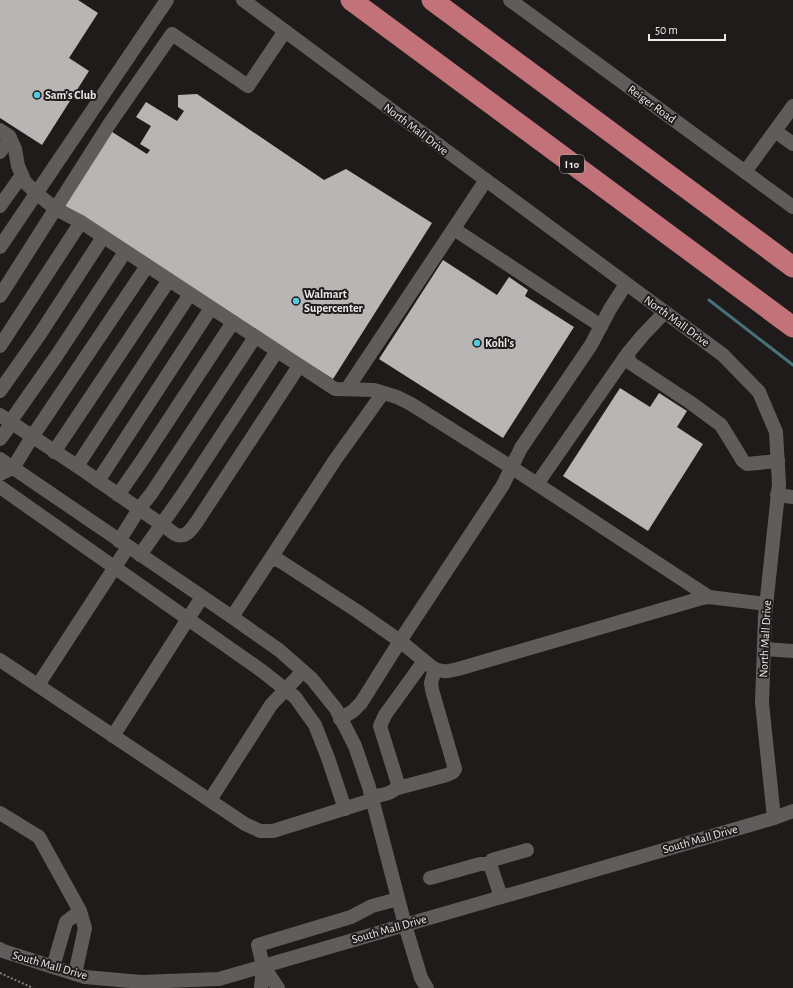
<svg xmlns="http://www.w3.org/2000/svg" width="793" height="988" font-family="'Alegreya Sans',sans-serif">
<rect width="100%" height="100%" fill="#1f1b1b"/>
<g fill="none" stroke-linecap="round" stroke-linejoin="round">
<!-- stream -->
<path stroke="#467179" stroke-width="3" d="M709 300 793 365"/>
</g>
<!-- building -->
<g fill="#bab5b5">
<path d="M0 0H78L98 13 69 58 89 71 42 145 0 118Z"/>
<path d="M197 94 324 180 346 169 432 223 333 379 60 206 109 130 147 154 150 150 140 144 151 126 136 117 146 102 177 121 184 111 178 107V95Z"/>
<path d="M443 260 497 295 509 277 528 290 525 296 574 327 503 438 379 359Z"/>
<path d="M620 388 650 407 659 393 687 411 677 427 703 444 648 531 563 476Z"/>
</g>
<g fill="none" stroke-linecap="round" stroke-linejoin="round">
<!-- path -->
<path stroke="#827e7e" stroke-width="2" stroke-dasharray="2 2" stroke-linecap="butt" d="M0 973 33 988"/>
<!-- minor -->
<g stroke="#605c5c" stroke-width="14">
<path d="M243 0 486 180 723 355 759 392 776 432 779 484 765 616 762 703 774 818"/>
<path d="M510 0 793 207"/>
<path d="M0 130 9 136 15 149 18 166 25 182 36 193 56 209 81 222 335 389 374 390 397 397 411 404 511 467 709 597"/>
<path d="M775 131 793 144"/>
<path d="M0 152 10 138"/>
<path d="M745 172 793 106"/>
<path d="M0 206 22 175"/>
<path d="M454 229 601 326"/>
<path d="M0 247 167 0"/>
<path d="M0 296 110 123 172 34 248 86 285 31"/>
<path d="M665 312 643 335 628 353 629 362 691 403 721 425 743 461 747 464 778 461"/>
<path d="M0 346 81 222"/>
<path d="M347 389 486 180"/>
<path d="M0 391 40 334 103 237"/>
<path d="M0 415 77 466 168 529C171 531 174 534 177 535 187 538 193 527 198 520L299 366"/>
<path d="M10 422 57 355 125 252"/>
<path d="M0 439 12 423"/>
<path d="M54 452 169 280"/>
<path d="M0 459 232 617 279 650 312 679 336 709 355 746 369 787 405 925 421 978 427 988"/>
<path d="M77 466 190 294"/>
<path d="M0 474 13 468 32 437 147 266"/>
<path d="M98 481 211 308"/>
<path d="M537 484 628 353"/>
<path d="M0 487 262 671 295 697 315 725 328 758 345 809"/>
<path d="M118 495 141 462 233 322"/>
<path d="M777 495 793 497"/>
<path d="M119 541 139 509 151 494 255 337"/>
<path d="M140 555 183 494 277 351"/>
<path d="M269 561 335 460 383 393"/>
<path d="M232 617 269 561 275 559 280 561 357 611 400 641 433 668C443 673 449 671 458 669L702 598 709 597 766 604"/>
<path d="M764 649 793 651"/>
<path d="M0 660 245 824 260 831H273L372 800"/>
<path d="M38 685 128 547"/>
<path d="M340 719 353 711 361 703 400 641 503 485 521 448 591 345 610 309 626 284"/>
<path d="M113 736 202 597"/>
<path d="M398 788 447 775 453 772 455 769 432 690 431 683 435 669"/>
<path d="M372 797C380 795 396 794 398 784L380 726 385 715 424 661"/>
<path d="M210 800 271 705 303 671"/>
<path d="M0 813 39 837 80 911"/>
<path d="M490 864 492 860 527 850"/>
<path d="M430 878 480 864H490L501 897"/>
<path d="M0 949 3 951 85 977 141 982 219 979 774 818 793 811"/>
<path d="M263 966 278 988"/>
<path d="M53 967 66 922 80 911 85 928 75 974"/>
<path d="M261 988 263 966 258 945 351 917 372 906 398 899"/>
</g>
<!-- highway -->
<g stroke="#c27278" stroke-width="21">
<path d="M351 0 793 327"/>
<path d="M432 0 793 267"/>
</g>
</g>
<!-- markers -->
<g fill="#54cade" stroke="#1f1b1b" stroke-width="1.5">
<circle cx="37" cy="95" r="4"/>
<circle cx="296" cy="301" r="4"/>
<circle cx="477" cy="343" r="4"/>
</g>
<g text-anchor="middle" stroke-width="4" stroke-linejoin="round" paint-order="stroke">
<!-- shield labels -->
<rect fill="#1f1b1b" stroke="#aeaaaa" stroke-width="1" x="560" y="155" width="24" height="18" rx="3"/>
<g font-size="11" font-weight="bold" fill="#ebe8e8">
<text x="572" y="168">I 10</text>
</g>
<!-- poi labels -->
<g font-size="12" font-weight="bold" fill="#ebe8e8" stroke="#1f1b1b" text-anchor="start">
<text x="45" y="99">Sam's Club</text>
<text x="304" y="298">Walmart<tspan x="304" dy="14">Supercenter</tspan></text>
<text x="485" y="347">Kohl's</text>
</g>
<!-- street labels -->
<g font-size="12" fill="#ebe8e8" stroke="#1f1b1b">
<text transform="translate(652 104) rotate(36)" y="4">Reiger Road</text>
<text transform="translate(416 129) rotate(37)" y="4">North Mall Drive</text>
<text transform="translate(677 321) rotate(36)" y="4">North Mall Drive</text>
<text transform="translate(765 639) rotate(-87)" y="4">North Mall Drive</text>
<text transform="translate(700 839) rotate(-16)" y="4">South Mall Drive</text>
<text transform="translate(389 929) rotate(-16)" y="4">South Mall Drive</text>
<text transform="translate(50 965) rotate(16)" y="4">South Mall Drive</text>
</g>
</g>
<!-- scale -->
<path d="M649 34v6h76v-6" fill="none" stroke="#ebe8e8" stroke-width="2"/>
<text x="655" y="34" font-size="12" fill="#ebe8e8" stroke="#1f1b1b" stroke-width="3" paint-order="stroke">50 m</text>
</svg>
